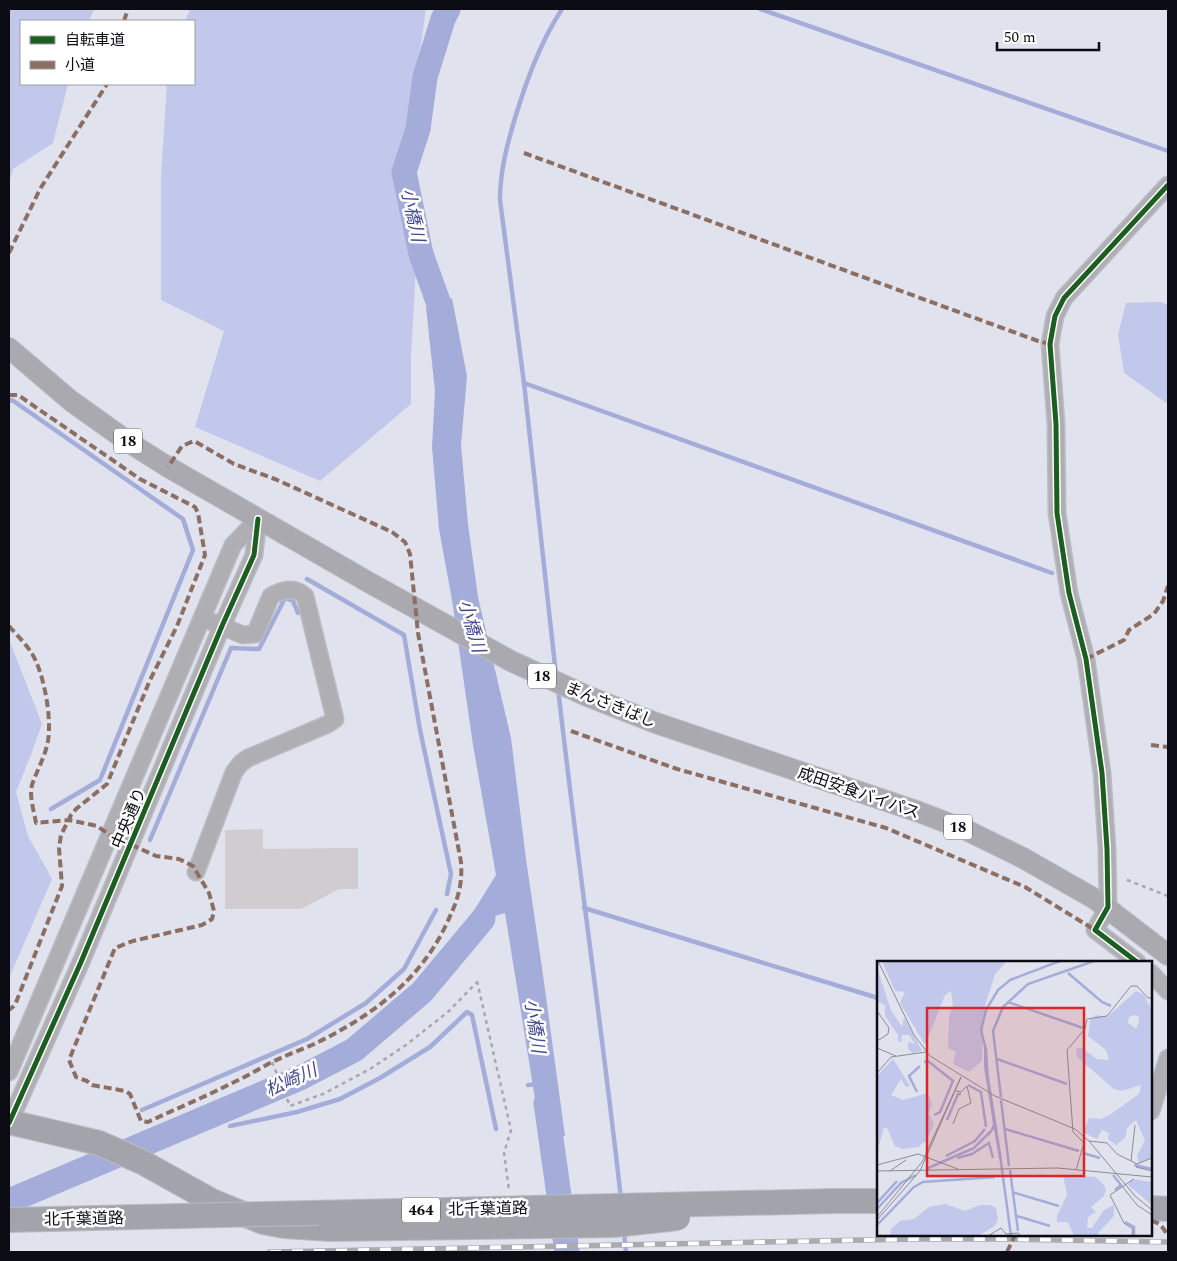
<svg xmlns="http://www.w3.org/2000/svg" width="1177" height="1261" font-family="Spectral,'Noto Sans JP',serif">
<rect width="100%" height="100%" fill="#e0e2ed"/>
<!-- green -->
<g fill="#c2c8eb">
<path d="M9 9H94L89 21H21V84H68L53 143 13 169 9 184Z"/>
<path d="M190 9H426L405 153 416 267 411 356V404L320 481 195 427 224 331 161 300V177L167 84H194V21H185Z"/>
<path d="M1161 302 1168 305V404L1124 373 1118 334 1126 303Z"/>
<path d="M9 639 42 724 32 752 16 792 28 836 52 879 9 978Z"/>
</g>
<!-- water -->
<path fill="#a4acda" d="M452 298 467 376 461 445 468 524 478 597 511 738 526 859 543 975 565 1136H541L505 913 495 916 457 969 465 925 496 875 473 745 452 600 439 529 432 447 435 391 426 307Z"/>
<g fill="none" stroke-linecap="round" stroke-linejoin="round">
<!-- stream -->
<g stroke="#a4acda" stroke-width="4.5">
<path d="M760 9 1168 151"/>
<path d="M524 383 1052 573"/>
<path d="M9 401 12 400 183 519 193 550 100 780 51 809"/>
<path d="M307 579 404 635 420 730 451 874 447 894"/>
<path d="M556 675 524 383 500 200C500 171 507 145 515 118 527 79 540 43 562 9"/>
<path d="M558 688C577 858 602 1028 621 1199"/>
<path d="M150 840 231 648 259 649 285 598 293 601 298 613"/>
<path d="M584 908 878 998"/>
<path d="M528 1085 539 1084"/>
<path d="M142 1110 307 1039 366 1003 404 969 436 910"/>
<path d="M230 1126 297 1112 340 1099 380 1078 430 1047 467 1012 472 1015 496 1129"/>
<path d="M624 1231 626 1252"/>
</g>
<!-- river -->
<g stroke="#a4acda" stroke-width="25">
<path d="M442 337 440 307 421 254 404 172 418 129 425 77 443 19 448 9"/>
<path d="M546 1103 567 1252"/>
<path d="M9 1201 300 1078 354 1050 422 992 483 919"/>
</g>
</g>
<!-- building -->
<path fill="#d0cccf" d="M263 829V849L358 848V889H339L301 909H225V830Z"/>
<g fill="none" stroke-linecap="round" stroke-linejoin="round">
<!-- minor casing -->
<g stroke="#babcc5" stroke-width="19">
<g id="minor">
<path d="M196 872 234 772 241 763 248 758 328 724 335 719 305 596C294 586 283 590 271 596L255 634 243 635 212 622"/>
<path d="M1137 962 1095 930 1108 907 1107 849 1102 773 1086 659 1069 593 1057 513 1056 424 1050 344 1055 316 1064 298 1168 185"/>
<path d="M1151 973 1168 991"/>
<path d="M9 1072 233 545 258 519"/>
<path d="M1151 1111 1168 1058"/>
<path d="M9 1123 81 962 222 626 254 555 258 519"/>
</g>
</g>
<!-- major casing -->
<g stroke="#babcc5" stroke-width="22">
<path id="major" d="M9 348 71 401 130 443 168 467 370 583 511 661 587 696 656 723 919 812 966 830 1023 858 1095 899 1168 955"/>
</g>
<!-- highway casing -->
<g stroke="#babcc5" stroke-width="26">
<g id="highway">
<path d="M9 1122 99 1143 142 1162 212 1201 263 1222 284 1226 330 1229"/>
<path d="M834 1201H878"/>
<path d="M1151 1208 1168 1209"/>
</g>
</g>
<!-- path -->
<g stroke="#a7a7ac" stroke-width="2.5" stroke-dasharray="4 4" stroke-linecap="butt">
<path d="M1127 880 1168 896"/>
<path d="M477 981 511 1130 504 1153 509 1190"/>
<path d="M272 1062 290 1106 323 1094 370 1069 406 1045 449 1011 477 982"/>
<path d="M517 1245 518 1252"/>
</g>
<!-- minor -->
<use href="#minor" stroke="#afafb3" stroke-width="16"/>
<!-- major -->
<use href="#major" stroke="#a9a9af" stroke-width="20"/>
<!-- highway -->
<use href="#highway" stroke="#a3a4ab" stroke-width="24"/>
<!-- rail casing -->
<g stroke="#a9abb1" stroke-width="5.5">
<path id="rail" d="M270 1252 917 1239H1008L1168 1242"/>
</g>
<!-- rail -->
<use href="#rail" stroke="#fff" stroke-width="4" stroke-dasharray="11" stroke-linecap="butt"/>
<!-- highway-bridge casing -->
<g stroke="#babcc5" stroke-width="26" stroke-linecap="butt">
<g id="highway-bridge">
<path d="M9 1220 834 1201"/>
<path d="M330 1229 614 1225 678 1218"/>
</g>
</g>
<!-- highway-bridge -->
<use href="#highway-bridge" stroke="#a3a4ab" stroke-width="24"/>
<!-- quiet -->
<g stroke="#8d6e63" stroke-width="4" stroke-dasharray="8 4" stroke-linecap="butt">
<path d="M124 21 128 9"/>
<path d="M524 153 1038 341 1050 344"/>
<path d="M9 253 40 189 107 84"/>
<path d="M9 395H18L140 479 195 507 198 513 205 555 177 626 150 680 107 784 76 809 71 815 61 835 59 848 62 886 15 1005 9 1010"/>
<path d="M9 626C16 634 25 643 31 652 44 672 52 718 48 741 45 757 37 770 32 785 29 796 34 811 36 823L69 820 97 826 110 835 156 856 179 859 193 866 209 893 214 911 212 919 202 925 133 941 115 948 69 1060 76 1077 87 1081 92 1085 125 1091 130 1094 141 1121 148 1122C175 1109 203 1098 230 1084 244 1078 257 1070 270 1063 284 1056 298 1051 312 1045 367 1019 418 983 445 927 456 904 463 888 461 862L418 633 410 554 405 542 392 532 275 479 234 464 194 441 182 446 168 467"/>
<path d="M1086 659 1124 640 1129 630 1154 614 1163 601 1168 586"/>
<path d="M571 731 677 769 886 828 1025 887 1095 930"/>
<path d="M1151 745 1168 747"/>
<path d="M1151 1221C1160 1222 1164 1229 1168 1236"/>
<path d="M1007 1252 1015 1235"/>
</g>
<!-- cycleway casing -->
<g stroke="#fff" stroke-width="8">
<g id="cycleway">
<path d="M1137 962 1095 930 1108 907 1107 849 1102 773 1086 659 1069 593 1057 513 1056 424 1050 344 1055 316 1064 298 1168 185"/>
<path d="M9 1123 81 962 222 626 254 555 258 519"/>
</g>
</g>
<!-- cycleway -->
<use href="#cycleway" stroke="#1b5e20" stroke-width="5"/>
</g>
<g text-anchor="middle" stroke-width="5" stroke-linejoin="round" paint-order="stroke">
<!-- shield labels -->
<g fill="#fff" stroke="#54555a" stroke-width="1">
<rect x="114" y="428.5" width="28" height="25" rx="4"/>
<rect x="528" y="663.5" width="28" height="25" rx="4"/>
<rect x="944" y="814.5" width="28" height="25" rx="4"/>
<rect x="402" y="1197.5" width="38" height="25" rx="4"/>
</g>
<g font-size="15" font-weight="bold" fill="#0b0c13">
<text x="128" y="446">18</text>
<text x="542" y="681">18</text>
<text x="958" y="832">18</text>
<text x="421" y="1215">464</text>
</g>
<!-- street labels -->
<g font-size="16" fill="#0b0c13" stroke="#fff">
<text transform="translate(611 704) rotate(22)" y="6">まんさきばし</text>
<text transform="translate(859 792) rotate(19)" y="6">成田安食バイパス</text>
<text transform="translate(128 818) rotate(-67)" y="6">中央通り</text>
<text transform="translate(488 1208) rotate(-1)" y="6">北千葉道路</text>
<text transform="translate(84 1218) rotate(-1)" y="6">北千葉道路</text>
</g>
<!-- water labels -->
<g font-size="18" font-style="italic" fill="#444994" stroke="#fff">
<text transform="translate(413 215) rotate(78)" y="6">小橋川</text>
<text transform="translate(472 626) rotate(74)" y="6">小橋川</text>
<text transform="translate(535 1026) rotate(82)" y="6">小橋川</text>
<text transform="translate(291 1080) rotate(-24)" y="6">松崎川</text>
</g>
</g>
<!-- overview -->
<g transform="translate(877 961)">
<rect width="275" height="275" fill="#e0e2ed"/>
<path d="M5 0H130L118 13 107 48 105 100 92 111 76 103 79 91 71 87 72 55 76 45 74 30 68 34 48 84 23 42 28 31 18 30ZM0 7 14 49 25 66 27 56 45 90 36 92 31 88V81L38 83 32 74H25L24 81H21V74L8 55V44L0 40ZM259 30 267 34 275 50V197L262 202 260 195 268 179 259 159 250 167 248 177 239 184 231 178 232 172 225 169 220 178 206 171 212 157 224 158 234 153 262 133 264 124 245 130 237 128 200 96 199 91 200 87H205L220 98 232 99 229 89 211 75 213 59 219 54 230 56ZM258 54 262 55V61L259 68 251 62 252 56ZM16 98 33 125 29 126 24 118 14 134 26 139 51 132 55 143 52 152 57 164 49 180 41 186 26 188 18 185 10 167H7L0 190V115ZM186 214 218 216 226 223 229 228 227 235 214 246 219 251 211 256 210 267H215L227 249 237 244V255L221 272 222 275H197L191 261H180V255L190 234ZM255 218 274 221 275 244 251 224ZM68 243 88 250 103 244H114L119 247 121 258 118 265 102 274 13 275 14 268 23 260 37 258 52 246Z" fill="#c2c8eb" fill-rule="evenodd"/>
<path d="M110 86 112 116 125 198H122L117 168 111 176 116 163 107 106V87Z" fill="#a4acda"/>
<path fill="none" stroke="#a4acda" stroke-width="2.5" d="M191 12 225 41 234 45M131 41 206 67M109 89 104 69 109 49 121 29 133 19 183 0M120 98 190 123M47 101 51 100 76 120 63 151 57 154M91 124 104 131 109 166M40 131 32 115 43 105M124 136 116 70 126 46 151 23 217 0M124 139 132 205M70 159 81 133H84M128 168 202 190M206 192 223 197M123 194 134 275M69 195 98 180 108 168M80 197 95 193 112 182 116 197M257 204 275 208M49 208 97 187 114 170M133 209 141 270M236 214 244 224 238 229M135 231 182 245M0 242 20 220M0 248 24 222 39 214M140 255 173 265M248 261 257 266V275M0 264 37 226 46 221 118 216"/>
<path fill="none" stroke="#8b8c96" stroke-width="1" d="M1 0 37 74 53 95 118 135 198 168 212 180 258 235 275 249M0 50 12 67 11 73 0 80M0 87 19 95M0 112 14 96 49 91M76 163 82 148 94 142 90 125 84 131 79 130M212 180 230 182 240 193 260 203 275 197M254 200 258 164M0 204 41 193 81 208M259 206 275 210M199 209 207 182 196 171 190 89 208 68 210 58 230 55 254 25H260L271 37H275M0 210 181 207 275 216M13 210 29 199M245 225 260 244 275 254M0 256 45 201 84 116M0 259 43 210 84 116M111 275 124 267 129 273 141 272 144 275M255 275 256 268 247 262 233 234 257 218"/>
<path fill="#d62828" fill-opacity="0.15" stroke="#d62828" stroke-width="2.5" d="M50 47H207V215H50Z"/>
<rect width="275" height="275" fill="none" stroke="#0b0c13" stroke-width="2.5"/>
</g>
<!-- border -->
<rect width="1177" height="1261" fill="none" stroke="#0b0c13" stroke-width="20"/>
<!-- legend -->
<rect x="20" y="20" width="175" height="65" fill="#ffffff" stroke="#9d9ea1"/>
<rect x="30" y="36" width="25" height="8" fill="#1b5e20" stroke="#9d9ea1"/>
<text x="65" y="45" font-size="15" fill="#0b0c13">自転車道</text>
<rect x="30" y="61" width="25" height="8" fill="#8d6e63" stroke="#9d9ea1"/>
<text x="65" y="70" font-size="15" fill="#0b0c13">小道</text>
<!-- scale -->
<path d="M997 42v8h102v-8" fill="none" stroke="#0b0c13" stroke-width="2.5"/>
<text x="1004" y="42" font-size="15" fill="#0b0c13" stroke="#ffffff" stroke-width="4" paint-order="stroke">50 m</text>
</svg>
